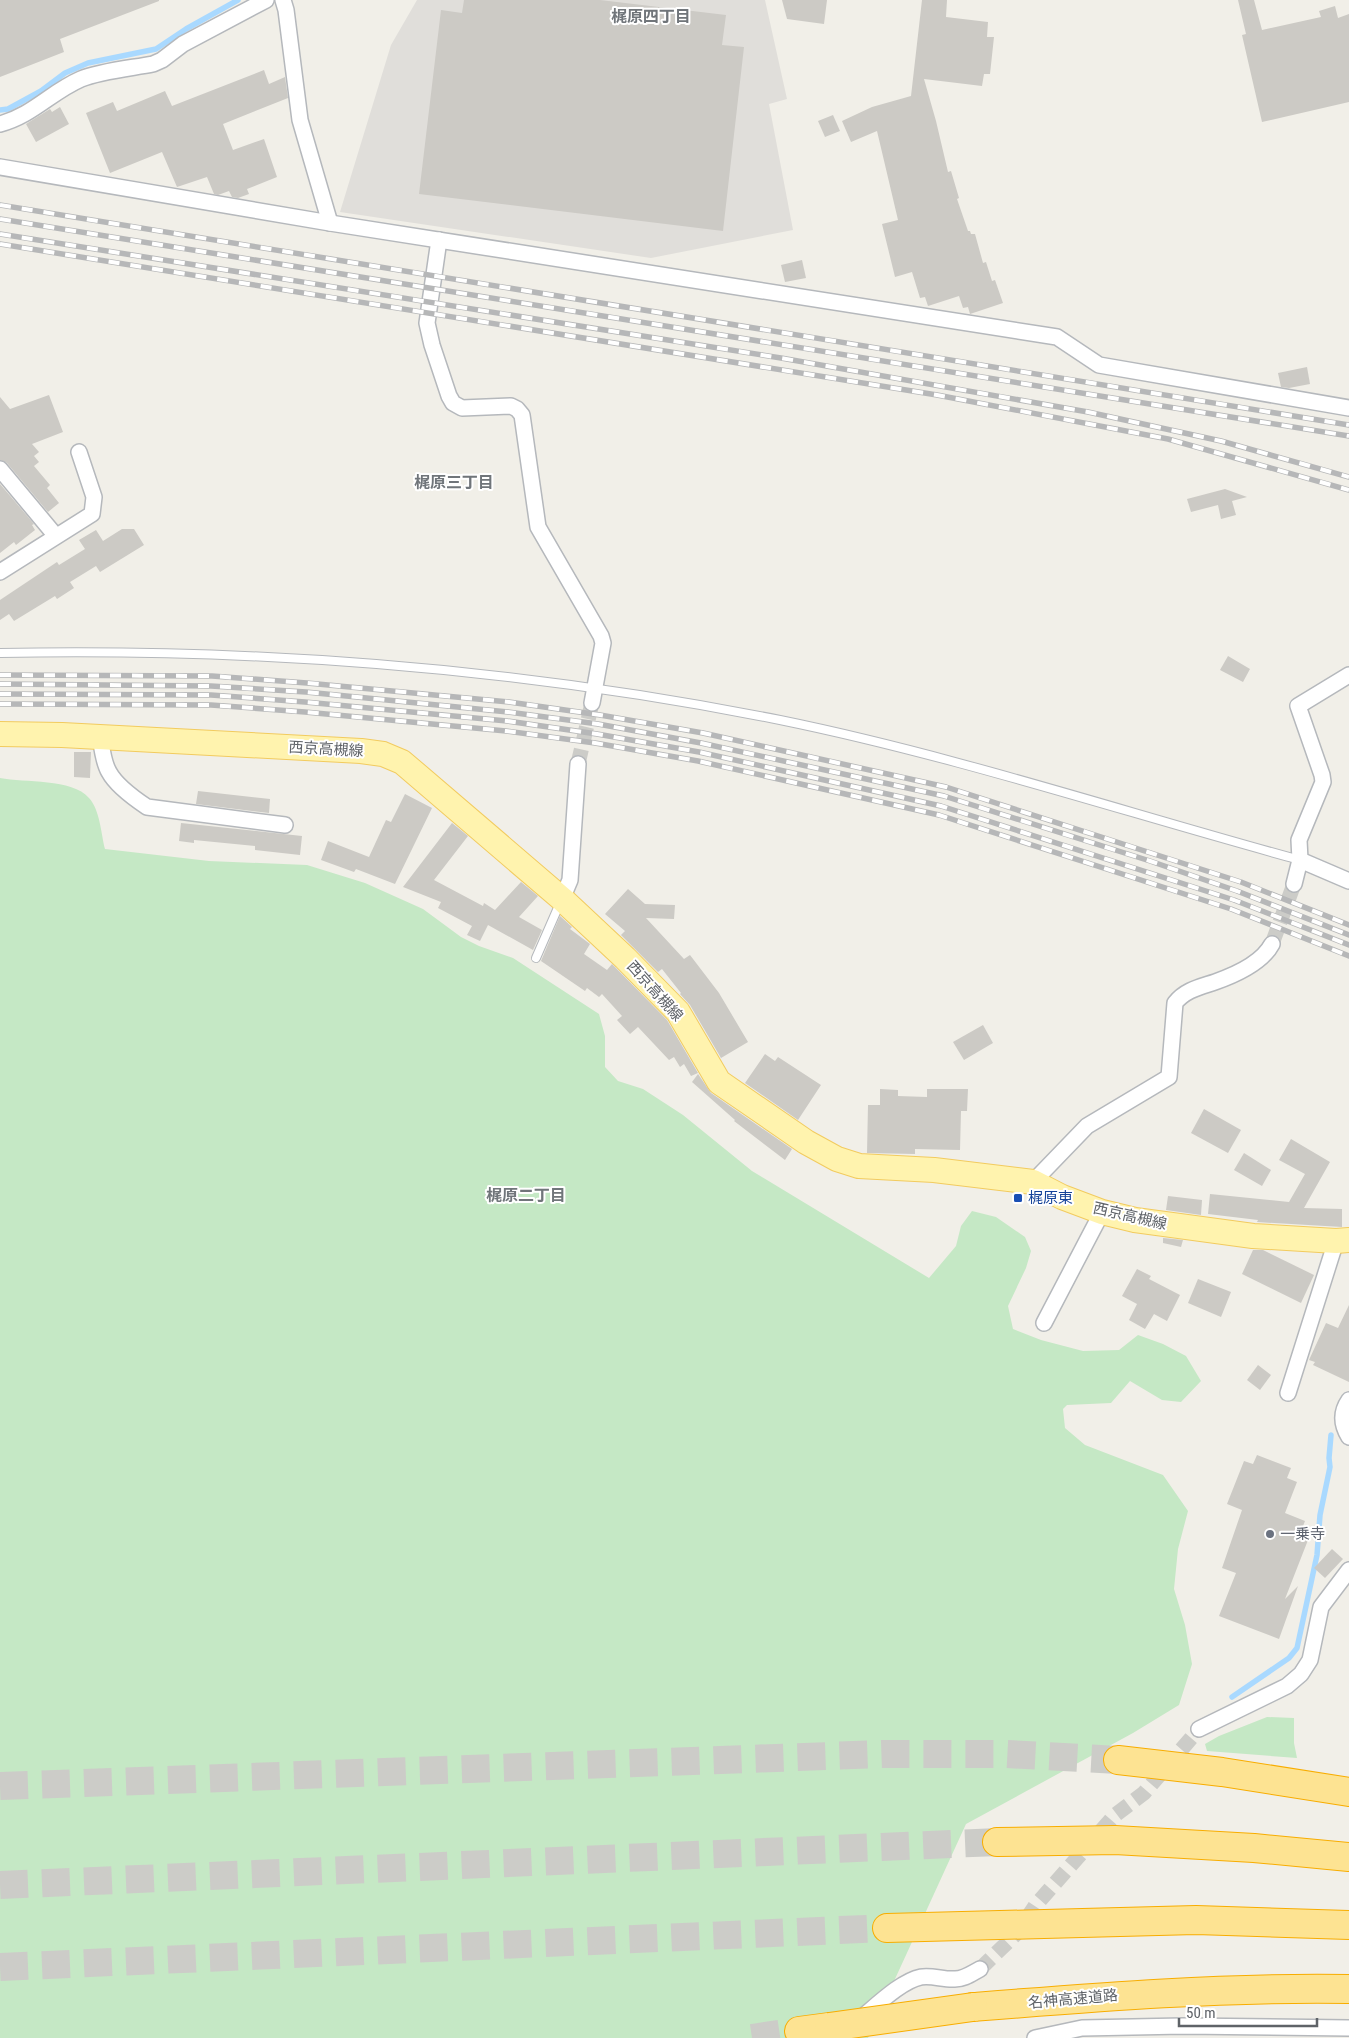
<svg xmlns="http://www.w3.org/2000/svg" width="1349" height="2038" font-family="'Roboto Condensed','Noto Sans JP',sans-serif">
<rect width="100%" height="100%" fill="#f1efe8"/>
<!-- industrial -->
<path fill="#e0deda" d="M417 0H765L787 99 769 104 793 230 651 258 340 212 391 45Z"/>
<!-- green -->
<g fill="#c5e8c5">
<path d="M0 778C25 783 72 778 89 798 100 810 101 833 105 849L209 861 307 865 365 883 423 909 461 937 479 946 513 958 599 1014 605 1036V1067L618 1081 643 1089 683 1115 752 1171 929 1278 956 1246 961 1226 972 1211 996 1217 1025 1237 1031 1251 1026 1268 1008 1306 1013 1329 1041 1340 1083 1351 1119 1350 1138 1335 1163 1344 1186 1356 1201 1381 1181 1402 1162 1400 1130 1381 1111 1403 1067 1405 1063 1409 1065 1428 1085 1445 1163 1475 1188 1511 1178 1549 1174 1589 1185 1625 1192 1664 1179 1705 1133 1733 966 1824 868 2038H0Z"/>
<path d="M1267 1717 1294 1718V1743L1297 1758 1207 1751 1205 1744 1219 1736Z"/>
</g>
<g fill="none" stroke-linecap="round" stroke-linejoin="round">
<!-- stream -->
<g stroke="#a9d9ff" stroke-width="5.5">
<path d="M0 110 8 109 41 91 65 73 88 63 156 49 186 29 238 0"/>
<path d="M1232 1697 1289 1658 1297 1648 1317 1555 1320 1515 1330 1467 1329 1458 1331 1435"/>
</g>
</g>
<!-- building -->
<g fill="#cccac5">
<path d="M0 0H159V1L60 39 64 52 0 77Z"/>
<path d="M464 0H600L726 15 722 45 744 47 723 231 419 194 441 10 462 13Z"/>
<path d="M782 0H827L824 24 787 19Z"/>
<path d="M922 0H947L946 17 988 22 987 37H994L990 74H984L982 86 924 79 936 121 948 172 951 171 959 198 957 199 968 231H970L971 234H975L983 263 986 262 992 281 995 280 1003 303 970 314 968 307 963 308 959 296 928 306 925 297 920 298 912 272 895 277 882 224 898 220 877 131 851 142 842 121 872 107 911 96Z"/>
<path d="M1238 0H1254L1262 30 1321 17 1319 11 1335 6 1338 18 1349 14V102L1262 122 1242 35 1246 34Z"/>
<path d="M264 70 269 84 285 77 288 98 223 124 233 150 264 139 277 177 247 189 249 194 238 198 232 197 229 191 218 195 214 194 207 177 177 187 162 152 110 173 86 113 113 102 117 111 165 91 172 106Z"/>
<path d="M60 107 69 124 36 142 26 124 50 109 52 112Z"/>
<path d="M833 115 840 131 825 137 818 121Z"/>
<path d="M802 260 806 278 785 282 781 265Z"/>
<path d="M1307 367 1310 384 1289 388 1281 387 1278 373Z"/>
<path d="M49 395 63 432 32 444 39 452 34 456 39 462 34 466 50 485 47 488 59 503 48 512 7 463 0 460V397L10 409Z"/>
<path d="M0 484 34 524 32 525 35 530 16 545 14 542 0 553Z"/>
<path d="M1225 489 1247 497 1232 501 1236 515 1221 519 1218 505 1191 512 1187 499Z"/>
<path d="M122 529H134L144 545 100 572 96 566 70 582 74 588 57 599 55 596 14 621 9 614 0 620V600L57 562 59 565 85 549 79 540 96 530 103 541Z"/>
<path d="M1228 656 1250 669 1243 682 1220 670Z"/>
<path d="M74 752H91L90 778 74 777Z"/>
<path d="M198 791 270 799 269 813 196 804Z"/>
<path d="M405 794 432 808 395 884 356 869 354 872 321 860 328 841 369 857 386 820 391 822Z"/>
<path d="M181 823 302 836 300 855 255 850V846L194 840V843L179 841Z"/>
<path d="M452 823 468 836 434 880 483 906 484 903 495 910 521 882 538 896 519 917 542 930 533 950 488 925 480 941 467 935 472 926 438 908 441 902 403 887Z"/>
<path d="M628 889 645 904 675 905 674 919 646 918 684 959 690 955 719 993 748 1042 721 1058 690 1005 680 994 681 993 662 969 658 972 621 935 625 931 605 914Z"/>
<path d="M560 916 572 927 570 929 590 944 584 954 607 970 612 964 667 1020 698 1073 691 1076 684 1064 680 1067 674 1057 669 1060 638 1027 630 1034 617 1020 622 1016 602 994 599 997 587 988 585 991 541 961Z"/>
<path d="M983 1025 993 1043 964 1060 953 1042Z"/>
<path d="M765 1054 775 1061 778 1057 821 1085 798 1120 745 1083Z"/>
<path d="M698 1074 711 1093 792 1149 785 1160 734 1121 735 1120 692 1082Z"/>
<path d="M880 1089 898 1090V1096L927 1097V1089H968L967 1111H961L960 1150 915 1149V1154L867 1153 868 1105H880Z"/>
<path d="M1204 1109 1241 1130 1228 1153 1191 1133Z"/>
<path d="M1291 1139 1330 1162 1304 1208 1342 1209V1227L1257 1222 1258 1220 1208 1214 1210 1194 1289 1202 1305 1174 1279 1160Z"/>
<path d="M1244 1153 1271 1170 1262 1186 1234 1170Z"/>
<path d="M1168 1196 1202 1200 1201 1215 1166 1210Z"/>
<path d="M1163 1238 1183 1240 1181 1247 1163 1243Z"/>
<path d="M1253 1250H1263L1314 1275 1301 1303 1242 1274Z"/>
<path d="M1137 1269 1151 1276 1149 1279 1180 1295 1167 1321 1154 1314 1145 1329 1129 1320 1137 1304 1122 1296Z"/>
<path d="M1198 1279 1231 1292 1221 1317 1188 1303Z"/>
<path d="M1349 1305V1382L1313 1365 1315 1362 1309 1360 1326 1323 1338 1328Z"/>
<path d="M1258 1365 1271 1375 1260 1390 1247 1380Z"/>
<path d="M1257 1455 1291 1468 1287 1478 1297 1482 1285 1513 1305 1521 1299 1536 1308 1540 1285 1599 1298 1586 1279 1639 1219 1616 1236 1573 1222 1568 1242 1510 1227 1504 1244 1461 1253 1464Z"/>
<path d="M1332 1549 1343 1559 1325 1578 1314 1568Z"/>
</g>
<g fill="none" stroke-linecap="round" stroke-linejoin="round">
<!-- minor-tunnel -->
<g stroke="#ccccc8" stroke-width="15" stroke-dasharray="15 8" stroke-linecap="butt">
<path d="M578 764 592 703"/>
<path d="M1272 944 1294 884"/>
<path d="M980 1969 1017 1933 1035 1906 1114 1816 1144 1793 1199 1729"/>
</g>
<!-- motorway-tunnel -->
<g stroke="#ccccc8" stroke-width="28" stroke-dasharray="28 14" stroke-linecap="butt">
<path d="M0 1786 884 1754H1006L1118 1760"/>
<path d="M0 1885 997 1842"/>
<path d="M0 1967 887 1928"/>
<path d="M752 2038 799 2031"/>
</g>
<!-- service casing -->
<g stroke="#b5b8bc" stroke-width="10">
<g id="service">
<path d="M0 653C260 648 525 669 780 720 956 756 1127 813 1300 860"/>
<path d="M536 958 560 903"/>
</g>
</g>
<!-- minor casing -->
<g stroke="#b5b8bc" stroke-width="18">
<g id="minor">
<path d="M283 0 286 10 300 120 330 223"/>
<path d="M0 124C33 115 51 92 81 79 100 71 132 68 153 64L162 60 183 44 266 0"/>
<path d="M0 167 330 223 1057 337 1099 365 1349 408"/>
<path d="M439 240 427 323 432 345 449 396 453 403 462 408 511 406 517 409 522 415 538 527 601 636 603 643 592 703"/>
<path d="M0 469 55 535"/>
<path d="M0 572 92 514 94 497 79 452"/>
<path d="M100 736C102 748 103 762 109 772 116 785 135 799 147 807L285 825"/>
<path d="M1300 860 1349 881"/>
<path d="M1294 884 1300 860 1299 840 1323 782 1322 775 1298 706 1349 675"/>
<path d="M562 899 570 880 578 764"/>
<path d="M1033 1182 1087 1126 1169 1077 1175 1003C1185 990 1200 987 1215 982 1235 975 1262 963 1272 944"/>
<path d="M1044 1323 1102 1212"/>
<path d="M1288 1393 1336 1241"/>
<path d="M1349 1400C1340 1413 1341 1424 1349 1437"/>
<path d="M1199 1729 1287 1686 1301 1674 1310 1660 1321 1607 1349 1570"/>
<path d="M860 2019C876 2006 901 1981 921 1977 932 1975 944 1980 955 1979 965 1979 972 1973 980 1969"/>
<path d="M1035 2038 1082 2028 1183 2026 1349 2028"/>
</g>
</g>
<!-- primary casing -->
<g stroke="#f2cb5f" stroke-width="26">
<path id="primary" d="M0 734 62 735 361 751 383 754 402 762 562 899 625 958 678 1012 719 1082 806 1142 837 1159 859 1166 934 1170 1033 1182 1062 1197 1102 1212 1135 1220 1253 1236 1336 1241 1349 1240"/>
</g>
<!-- motorway casing -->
<g stroke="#f8ad00" stroke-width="30">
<g id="motorway">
<path d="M1118 1760 1222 1772 1349 1792"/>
<path d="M997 1842 1115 1840 1254 1848 1349 1857"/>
<path d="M887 1928 1196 1920 1349 1925"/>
<path d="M973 2007C1099 1997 1223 1987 1349 1989"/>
<path d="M799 2031 829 2027"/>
</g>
</g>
<!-- service -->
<use href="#service" stroke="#fff" stroke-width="8"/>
<!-- minor -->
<use href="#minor" stroke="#fff" stroke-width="15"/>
<!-- primary -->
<use href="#primary" stroke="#fff3ae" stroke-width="24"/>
<!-- motorway -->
<use href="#motorway" stroke="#fde392" stroke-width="28"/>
<!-- rail casing -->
<g stroke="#b6b7b8" stroke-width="5.5">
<g id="rail">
<path d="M0 205 1349 425"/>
<path d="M0 219 1349 436"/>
<path d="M0 234 781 358 1088 412 1221 441 1349 477"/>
<path d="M0 244 937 395 1168 439 1349 490"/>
<path d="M0 675 212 676 307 683 509 702 600 715 703 733 946 787 1241 882 1349 925"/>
<path d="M0 684 211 686 306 692 508 712 598 724 701 743 944 796 1150 861 1237 891 1349 935"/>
<path d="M0 694 211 695 305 702 507 721 597 734 699 752 941 806 1234 900 1349 945"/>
<path d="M0 704 211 705 305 712 506 731 595 743 698 761 939 815 1231 909 1349 956"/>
</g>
</g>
<!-- rail -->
<use href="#rail" stroke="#fff" stroke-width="4" stroke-dasharray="11" stroke-linecap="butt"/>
<!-- motorway-bridge casing -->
<g stroke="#f8ad00" stroke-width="30" stroke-linecap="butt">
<path id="motorway-bridge" d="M829 2027 973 2007"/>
</g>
<!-- motorway-bridge -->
<use href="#motorway-bridge" stroke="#fde392" stroke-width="28"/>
</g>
<!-- markers -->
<rect fill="#1a4fb4" stroke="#fff" stroke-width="2" x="1013" y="1193" width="10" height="10" rx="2.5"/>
<circle fill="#6b7280" stroke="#fff" stroke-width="2" cx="1270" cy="1534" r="5"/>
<g text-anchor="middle" stroke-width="4" stroke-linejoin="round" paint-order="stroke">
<!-- street labels -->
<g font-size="15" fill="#5f6368" stroke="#fff">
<text transform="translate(326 749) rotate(3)" y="5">西京高槻線</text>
<text transform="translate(655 991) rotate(48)" y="5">西京高槻線</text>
<text transform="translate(1130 1216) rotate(13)" y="5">西京高槻線</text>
<text transform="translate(1073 1999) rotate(-5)" y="5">名神高速道路</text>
</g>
<!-- transit labels -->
<g font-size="15" fill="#164399" stroke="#fff" text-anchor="start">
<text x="1028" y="1203">梶原東</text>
</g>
<!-- worship labels -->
<g font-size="15" fill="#5b616d" stroke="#fff" text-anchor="start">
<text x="1280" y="1539">一乗寺</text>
</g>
<!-- neighbourhood labels -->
<g font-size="16" font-weight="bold" fill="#70757a" stroke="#fff">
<text x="651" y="22">梶原四丁目</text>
<text x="454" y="488">梶原三丁目</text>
<text x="526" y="1201">梶原二丁目</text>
</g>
</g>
<!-- scale -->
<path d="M1179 2018v8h138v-8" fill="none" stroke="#5f6368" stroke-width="2.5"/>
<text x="1186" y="2018" font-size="15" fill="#5f6368" stroke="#ffffff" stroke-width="4" paint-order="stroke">50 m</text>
</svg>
